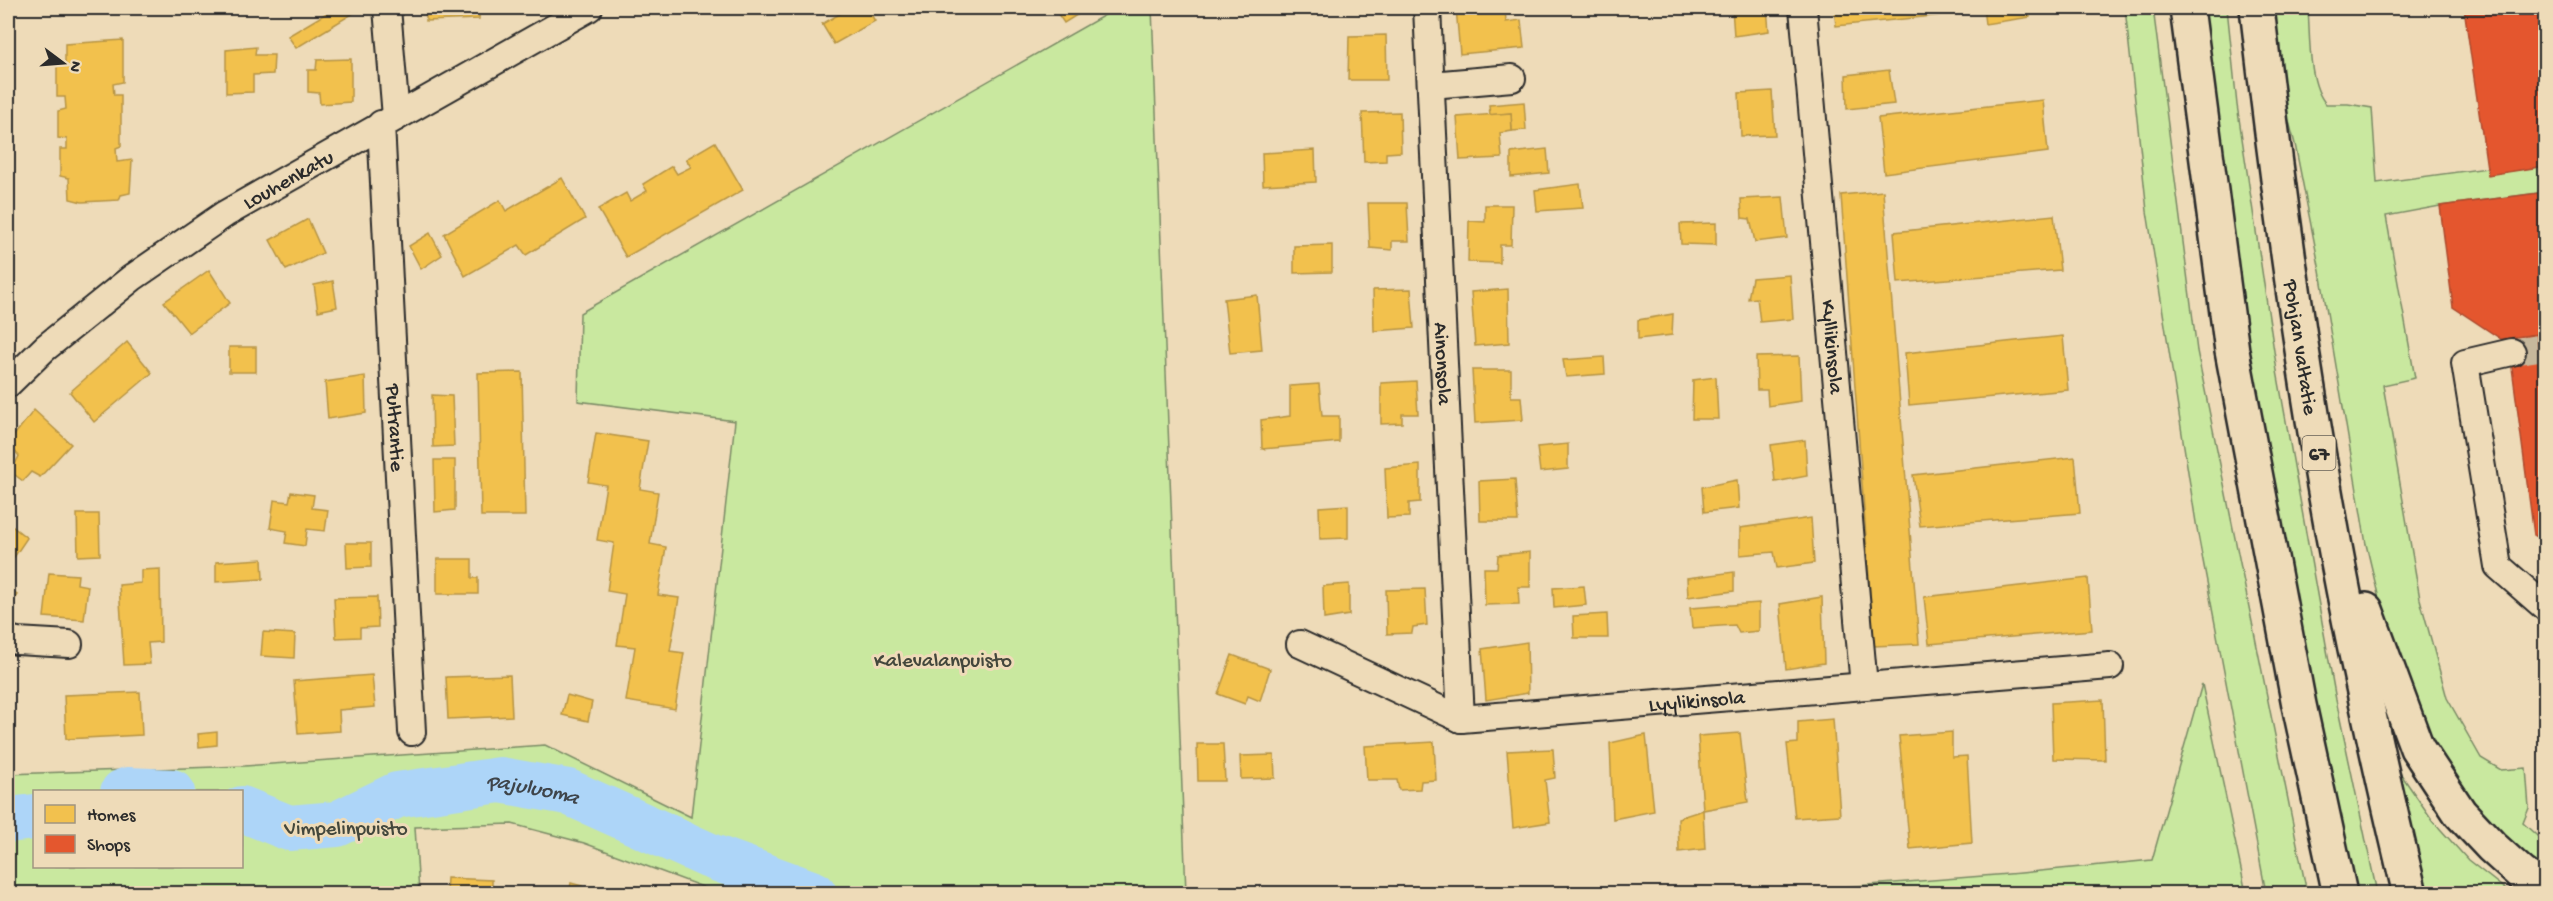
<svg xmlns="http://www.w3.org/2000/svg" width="2553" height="901" font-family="'Gochi Hand',sans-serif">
<rect width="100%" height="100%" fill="#eedbb8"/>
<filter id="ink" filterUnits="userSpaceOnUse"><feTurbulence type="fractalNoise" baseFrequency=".0167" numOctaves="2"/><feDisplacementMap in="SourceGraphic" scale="12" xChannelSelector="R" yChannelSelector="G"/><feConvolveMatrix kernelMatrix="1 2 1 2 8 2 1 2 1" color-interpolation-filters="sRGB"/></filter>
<g filter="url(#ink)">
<!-- green -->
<g fill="#c9e89f" stroke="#7a8a65" stroke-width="1.5" fill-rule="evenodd">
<path d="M1117 8H1152L1186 893H719L584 843 512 824 415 827 419 893H8V774L245 766 545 745 691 817 735 421 578 401 580 313ZM34 792H242V866H34Z"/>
<path d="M2125 8H2153L2197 351 2307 893H2266L2197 529 2147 211Z"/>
<path d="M2203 8H2227L2237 105 2277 371 2336 700 2377 893H2355L2329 781 2262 423 2232 247Z"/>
<path d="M2272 8H2308C2310 35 2308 84 2326 104H2348L2372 108 2377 183 2487 168 2489 174 2545 166V192L2440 206 2386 216 2415 378 2383 385 2420 599 2447 698 2481 758 2501 770 2526 768 2529 808 2523 823 2545 843V873L2501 836 2455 778 2421 726 2390 645 2366 544 2320 271 2295 144 2284 103Z"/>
<path d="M2202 684 2246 893H1702H1769L2021 873 2152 860Z"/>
<path d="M2396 767 2433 821 2468 860 2510 893H2426Z"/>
</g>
<!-- homes -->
<g fill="#f2c14e" stroke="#b69444" stroke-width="1.5">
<path d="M335 8H362L296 48 288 36Z"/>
<path d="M426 8H479V19L426 21Z"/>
<path d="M850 8H867L875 21 834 44 822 24Z"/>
<path d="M1054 8H1088L1064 23Z"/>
<path d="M1456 8H1505L1506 22 1521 20 1524 48 1460 54Z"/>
<path d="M1732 8H1767L1769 31 1734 36Z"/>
<path d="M1834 8H1952V14L1836 26Z"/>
<path d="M1983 8H2029L2030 17 1985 24Z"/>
<path d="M1386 35 1387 80H1348L1349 36Z"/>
<path d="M123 40V82L113 84 114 95H121V146L116 148 117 162 132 160 130 193 121 195 119 200 82 202 70 199 69 178 60 176V149H67V139L58 138V111L66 109 65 97H57V66L65 65V44Z"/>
<path d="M256 47 255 55H274L273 74 253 75V92L226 93V50Z"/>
<path d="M351 59V102L320 104 319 93 308 92V70H316L317 60Z"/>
<path d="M1889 70 1894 104 1847 109 1846 75Z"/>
<path d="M1772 91 1775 135 1741 136 1739 93Z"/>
<path d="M2043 100 2048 152 1884 173 1878 118Z"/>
<path d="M1524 102 1526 130 1512 131 1511 113 1490 115 1489 105Z"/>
<path d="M1400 112 1401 152 1386 153V161L1364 162 1362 113Z"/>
<path d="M1511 113 1512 131 1500 133 1502 158 1460 160 1457 117Z"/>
<path d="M715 142 743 190 626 257 598 209 626 193 630 201 647 191 643 184 672 166 677 174 691 167 686 159Z"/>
<path d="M1547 149 1549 173 1511 177V153Z"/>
<path d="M1315 150 1316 182 1263 185 1262 153Z"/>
<path d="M562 178 585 219 526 255 519 245 465 276 444 234 500 200 506 211Z"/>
<path d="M1580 184 1583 208 1537 211 1535 190Z"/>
<path d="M1883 191 1919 644 1874 646 1841 195Z"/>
<path d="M1783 197 1787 238 1755 242 1750 219 1742 218 1741 199Z"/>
<path d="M1368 203H1407L1409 241H1392V250L1370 248Z"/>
<path d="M1485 205H1512L1511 245H1500V263L1468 262 1469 221 1485 222Z"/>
<path d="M2054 215 2060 270 1898 283 1894 232Z"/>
<path d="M308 219 323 253 286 270 270 240Z"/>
<path d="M1716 223V245L1681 244 1680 224Z"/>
<path d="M430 233 442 255 421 269 409 246Z"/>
<path d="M1332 245V272L1294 273V246Z"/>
<path d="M209 270 230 303 189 333 164 302Z"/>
<path d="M1790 275 1793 319 1760 322 1757 298 1748 299 1752 278Z"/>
<path d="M333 281 337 307 318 311 314 285Z"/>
<path d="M1411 289 1414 328 1374 331 1373 290Z"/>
<path d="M1508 289 1509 343 1475 346 1471 292Z"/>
<path d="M1257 295 1262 350 1230 353 1224 299Z"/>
<path d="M1673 314 1672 335 1638 339V320Z"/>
<path d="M2063 336 2068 390 1909 405 1905 353Z"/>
<path d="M127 342 152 373 94 422 70 392Z"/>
<rect x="229" y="347" width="27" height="25"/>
<path d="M1799 356 1801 401 1768 406 1767 390H1757L1756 357Z"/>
<path d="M1604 357 1605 374 1566 377 1563 360Z"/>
<path d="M1472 370H1511V397H1521L1523 420 1475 423Z"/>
<path d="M522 372 525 516H481L478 373Z"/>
<path d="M365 376 366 413 328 419 325 382Z"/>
<path d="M1716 377 1718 419H1692L1693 380Z"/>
<path d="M1416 381 1418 414H1402V423L1381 424V383Z"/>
<path d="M1319 384 1322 416H1339V442L1262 449 1261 420 1290 416V386Z"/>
<path d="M432 395 452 396 454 446 433 447Z"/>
<path d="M34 410 71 444 40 477 31 472 23 481 11 472 19 456 8 443Z"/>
<path d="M596 433 648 441 640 489 658 492 650 544 666 547 658 595 679 598 670 651 684 653 675 709 626 701 635 647 617 645 625 594 607 591 614 543 597 540 606 485 588 482Z"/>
<path d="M1805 440 1807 476 1775 482 1771 445Z"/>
<path d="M1568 444V469L1540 472 1537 447Z"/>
<path d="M2075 457 2080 513 1920 526 1913 475Z"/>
<path d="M434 460H455V510L435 512Z"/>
<path d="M1420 465V502L1409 503V517L1387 518 1385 468Z"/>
<path d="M1515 479 1518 521H1480L1479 481Z"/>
<path d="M1737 480 1739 508 1704 512 1702 487Z"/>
<path d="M291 492 314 495 312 508 328 510 325 531 307 529 305 546 285 543 287 531 270 528 274 500 289 502Z"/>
<path d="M1348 505V538L1320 539 1319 507Z"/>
<path d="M77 514H99L100 555 78 556Z"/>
<path d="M1811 518 1814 563 1777 568 1774 552 1740 555V528Z"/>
<path d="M8 523 27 538 8 566Z"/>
<path d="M346 543H371V567L347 568Z"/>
<path d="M1530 552V587H1518L1519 604 1485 605 1484 568H1497L1498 555Z"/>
<path d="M262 559 263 579 216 582V562Z"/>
<path d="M437 559H472V578H478V594H437Z"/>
<path d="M160 569 161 642 148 643 150 664 124 665 119 585 141 583V570Z"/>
<path d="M1734 572V591L1688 597 1687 578Z"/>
<path d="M49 573 78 575 77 584 88 586 84 620 44 617Z"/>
<path d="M2088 578 2092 630 1929 644 1924 597Z"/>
<path d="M1349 584V615L1324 619 1323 586Z"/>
<path d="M1584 586 1586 605 1554 608 1553 588Z"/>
<path d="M8 588 17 595 8 608Z"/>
<path d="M1425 589 1427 625 1413 627 1412 633 1387 634 1386 590Z"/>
<path d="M377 597 378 627 360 628V637L336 638 334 598Z"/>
<path d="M1822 597 1824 663 1786 669 1780 604Z"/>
<path d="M1759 603V631L1739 633 1735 625 1692 628 1690 608Z"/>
<path d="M1607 614 1608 638H1574L1573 616Z"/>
<path d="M263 632 295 634 294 658 261 656Z"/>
<path d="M1527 642 1528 693 1486 700 1482 649Z"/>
<path d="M1232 655 1270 669 1260 701 1248 696 1245 704 1218 694Z"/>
<path d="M372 675 375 707 339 710 340 731 298 734 294 681Z"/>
<path d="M510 675 512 716 448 719 446 677Z"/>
<path d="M140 692 142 735 66 739 64 695Z"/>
<path d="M567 695 592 702 588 721 562 715Z"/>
<path d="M2103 700 2105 760 2053 759 2051 703Z"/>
<path d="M1833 719 1840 815 1795 818 1787 744 1798 743V722Z"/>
<path d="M217 732V745L199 747 198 734Z"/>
<path d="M1952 732V757L1967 756 1972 843 1910 849 1899 736Z"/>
<path d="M1740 733 1748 802 1703 810 1698 736Z"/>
<path d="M1646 735 1654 811 1613 819 1610 743Z"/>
<path d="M1434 742 1436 780 1421 781 1420 789 1399 790 1397 780H1367L1365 746Z"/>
<path d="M1197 744H1223L1225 781H1198Z"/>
<path d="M1553 749 1555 778 1545 780 1550 822 1513 828 1507 751Z"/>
<path d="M1274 755 1275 778 1241 779 1240 756Z"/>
<path d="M1703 810 1705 849 1679 852 1678 818Z"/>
<path d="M447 878 492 880V894H446Z"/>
<path d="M571 883 582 886 580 894H569Z"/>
</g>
<!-- shops -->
<g fill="#e4572e" stroke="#ac4a2d" stroke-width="1.5">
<path d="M2464 8H2546V166L2488 175Z"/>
<path d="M2546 192V333L2501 339 2453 307 2440 206Z"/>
<path d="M2546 333V356L2528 358 2525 336Z"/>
<path d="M2546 356V542L2534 535 2511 360Z"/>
</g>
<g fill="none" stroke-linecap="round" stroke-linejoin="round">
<!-- river -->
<g stroke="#add5f8" stroke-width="46">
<path d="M123 792 128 790 172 792"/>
<path id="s1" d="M242 809 289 828 337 824 397 795 500 780 568 792 710 856 814 894"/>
<path d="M8 820 34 817"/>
</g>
<!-- minor-tunnel -->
<path stroke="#c7b89c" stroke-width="26" stroke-dasharray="26 13" stroke-linecap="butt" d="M2512 352 2546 347"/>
<!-- minor casing -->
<g stroke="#2b2b2b" stroke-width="30">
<g id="minor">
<path d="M387 8 396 117"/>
<path id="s2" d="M1427 8 1461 719"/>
<path id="s3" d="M1803 8 1864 686"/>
<path d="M1431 85 1512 78"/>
<path id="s4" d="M381 124 412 732"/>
<path d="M2512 352 2465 363 2498 566 2546 608"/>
<path id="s5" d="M8 384 45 348 132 278 225 214 589 8"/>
<path d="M8 639 17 641 69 644"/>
<path id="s6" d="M1300 644 1461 719 2110 666"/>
</g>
</g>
<!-- highway casing -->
<g stroke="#2b2b2b" stroke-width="38">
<g id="highway">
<path d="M2187 8 2232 351 2299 705 2340 894"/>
<path id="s7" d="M2257 8C2275 165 2296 323 2323 480 2347 619 2377 757 2410 894"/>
<path d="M2366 610 2417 748 2460 813 2492 847 2522 874 2546 891"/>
</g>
</g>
<!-- minor -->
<use href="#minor" stroke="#eedbb8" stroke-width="26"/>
<!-- highway -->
<use href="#highway" stroke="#eedbb8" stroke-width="33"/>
</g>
</g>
<g text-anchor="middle" stroke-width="6" stroke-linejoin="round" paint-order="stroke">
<!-- shield labels -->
<rect fill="#eedbb8" stroke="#666055" stroke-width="1.5" x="2302.5" y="436" width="33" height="34" rx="4.5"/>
<g font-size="20" font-weight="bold" fill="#2b2b2b">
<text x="2319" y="460">67</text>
</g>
<!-- street labels -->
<g font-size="21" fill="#2b2b2b" stroke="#eedbb8">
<text dy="7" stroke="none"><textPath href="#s5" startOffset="348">Louhenkatu</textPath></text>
<text dy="7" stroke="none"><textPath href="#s7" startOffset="342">Pohjan valtatie</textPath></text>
<text dy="7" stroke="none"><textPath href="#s3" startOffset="340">Kyllikinsola</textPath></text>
<text dy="7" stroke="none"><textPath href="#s2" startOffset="356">Ainonsola</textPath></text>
<text dy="7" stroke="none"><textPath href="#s4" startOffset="304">Pultrantie</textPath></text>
<text dy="7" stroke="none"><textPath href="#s6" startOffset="414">Lyylikinsola</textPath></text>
</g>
<!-- park labels -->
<g font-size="21" fill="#43473c" stroke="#eedbb8">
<text x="943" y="666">Kalevalanpuisto</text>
<text x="346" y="834">Vimpelinpuisto</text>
</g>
<!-- water labels -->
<g font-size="22" font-style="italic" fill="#3e444a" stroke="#eedbb8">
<text dy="8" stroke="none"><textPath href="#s1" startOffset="303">Pajuluoma</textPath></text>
</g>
</g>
<!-- margin -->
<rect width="2553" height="901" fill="none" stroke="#eedbb8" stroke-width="30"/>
<rect x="15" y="15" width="2523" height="871" fill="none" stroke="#2b2b2b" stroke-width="2" filter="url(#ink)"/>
<!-- legend -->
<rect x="33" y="790" width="210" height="78" fill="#eedbb8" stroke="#a09580" stroke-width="1.5"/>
<rect x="45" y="805" width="30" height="18" fill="#f2c14e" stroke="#a09580" stroke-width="1.5"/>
<text x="87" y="820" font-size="18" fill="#2b2b2b">Homes</text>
<rect x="45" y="835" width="30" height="18" fill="#e4572e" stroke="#a09580" stroke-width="1.5"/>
<text x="87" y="850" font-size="18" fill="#2b2b2b">Shops</text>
<!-- north arrow -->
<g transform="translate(63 63) rotate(106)" stroke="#eedbb8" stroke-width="4.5" paint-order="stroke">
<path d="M0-4.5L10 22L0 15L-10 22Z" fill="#2b2b2b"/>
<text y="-9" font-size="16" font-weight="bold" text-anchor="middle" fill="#2b2b2b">N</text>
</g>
</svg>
